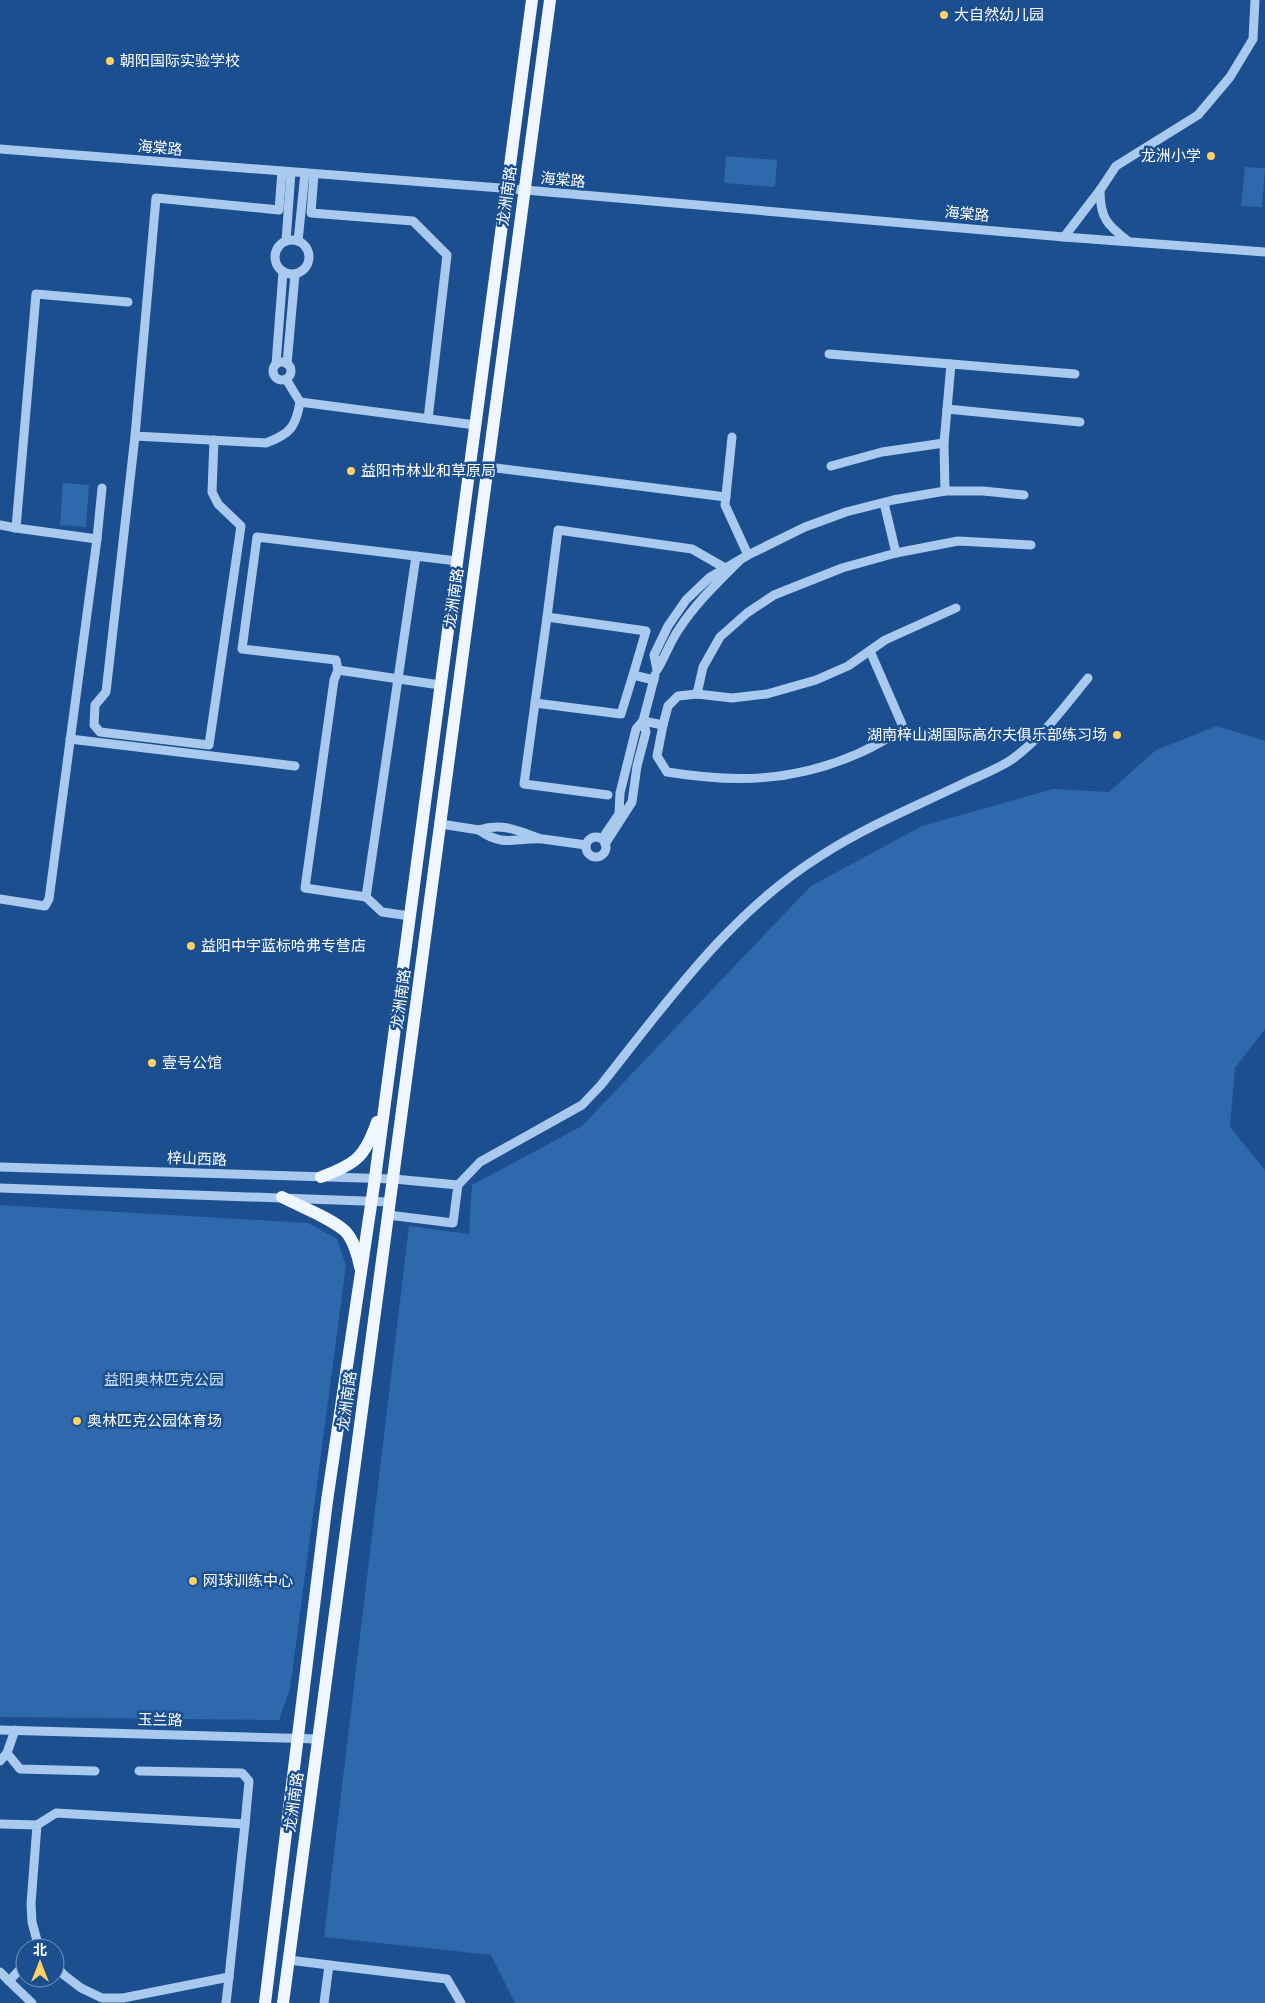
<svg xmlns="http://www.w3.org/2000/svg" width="1265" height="2003" font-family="Raleway,'Noto Sans SC',sans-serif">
<rect width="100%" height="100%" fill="#1b4f8f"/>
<!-- green -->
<g fill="#2e69ad">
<path d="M726 156 777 160 775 187 724 183Z"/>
<path d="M1245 167 1265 168 1262 207 1241 206Z"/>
<path d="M63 483 89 485 86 527 60 525Z"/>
<path d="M1217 726 1265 741V1029L1235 1068 1230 1127 1265 1170V2003H515L491 1955 324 1937 409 1226 469 1234 472 1185 582 1126 811 886 922 826 1053 789 1109 792 1156 750Z"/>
<path d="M0 1205 308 1223 337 1239 346 1265 290 1689 279 1720 0 1717Z"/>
</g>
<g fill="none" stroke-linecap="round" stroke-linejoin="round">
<!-- minor -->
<g stroke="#a9c9ee" stroke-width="9">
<path d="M0 149 525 190 1064 237 1100 190 1116 166 1198 115 1230 77 1253 39 1255 0"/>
<path d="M282 171 279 210 156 198 135 436 266 443C290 434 296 427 300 402L475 425"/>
<path d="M314 174 311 213 413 221 447 255 428 419"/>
<path d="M1100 190C1100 218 1107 225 1128 241"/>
<path d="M1064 237 1265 252"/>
<circle cx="292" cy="257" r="17"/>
<path d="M286 241 291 172"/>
<path d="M298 241 305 173"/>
<path d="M829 354 951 364 944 443 945 491"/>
<circle cx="282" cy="371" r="9"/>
<path d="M276 364 283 272"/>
<path d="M287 364 295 274"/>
<path d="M951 364 1075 374"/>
<path d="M286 379 300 402"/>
<path d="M947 409 1080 422"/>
<path d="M135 436 106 692 95 705 94 725 100 732 209 745 241 526 218 504 212 492 214 440"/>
<path d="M732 437 725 505 748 555"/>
<path d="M831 466 882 452 944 443"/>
<path d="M488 467 726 497"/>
<path d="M102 488 97 539 16 528 36 294 128 302"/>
<path d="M884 503 896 553"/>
<path d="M0 525 16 528"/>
<path d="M740 560C718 582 696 603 679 629 670 642 665 657 657 670L654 655 668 626 686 600 709 578 748 555 805 527 846 512 893 500 945 491H983L1024 495"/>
<path d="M547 617 558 530 692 549 725 568"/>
<path d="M338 670 334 680 305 888 366 897"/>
<path d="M633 675 621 714 535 703 547 617 646 631 633 675 654 680"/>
<path d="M440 685 338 670 336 660 242 649 257 537 457 561"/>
<path d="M697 694 703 667 720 637 747 613 774 595 842 568 896 553 958 541 1031 545"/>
<path d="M535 703 524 784 608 795"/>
<path d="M643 721 663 725 668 706 678 696 697 694 732 698 767 694 816 680 848 666 885 640 956 608"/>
<path d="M663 725 657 756 667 772C735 783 793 782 857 754 874 747 889 737 904 729L870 651"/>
<path d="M70 739 295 766"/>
<path d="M441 824 479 830"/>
<circle cx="596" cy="847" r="10"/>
<path d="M541 839C519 831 502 822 479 830 504 848 516 837 543 839 557 841 571 843 586 845"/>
<path d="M602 839 619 814 620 793 636 729 643 721 655 675"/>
<path d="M605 844 632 802 637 766 646 732 643 721"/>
<path d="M0 899 45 906 49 899 97 539"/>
<path d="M410 916 382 912 366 897 416 556"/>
<path d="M0 1167 394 1179 458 1185 453 1223 388 1215"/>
<path d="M458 1185 480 1162 582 1105 601 1085C667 1002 730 912 822 855 865 827 914 807 960 785 976 777 996 770 1011 760 1042 738 1064 707 1088 678"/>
<path d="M0 1188 390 1202"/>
<path d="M0 1730 319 1739"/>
<path d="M7 1753 20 1769 95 1771"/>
<path d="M0 1761 7 1753 15 1730"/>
<path d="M0 1824 37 1825 31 1904 32 1922 39 1948"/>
<path d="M37 1825 56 1813 245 1824 249 1781 242 1773 139 1771"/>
<path d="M289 1960 329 1965"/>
<path d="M55 1965 64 1975 81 1988 102 1998H123L229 1977 245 1824"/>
<path d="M0 1972 9 1981 25 1964"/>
<path d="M9 1981 32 2003"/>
<path d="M226 2003 229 1977"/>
<path d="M324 2003 329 1965 447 1979 461 2003"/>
</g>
<!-- major -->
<g stroke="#f0f6ff" stroke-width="12">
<path d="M321 1177C356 1164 365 1157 377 1122"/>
<path d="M282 1197C301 1207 329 1217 345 1231 353 1239 358 1256 360 1267"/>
<path d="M265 2003 327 1501 375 1178 532 0"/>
<path d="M283 2003 550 0"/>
</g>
</g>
<!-- markers -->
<g fill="#ffd166" stroke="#1b4f8f" stroke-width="2">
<circle cx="944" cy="15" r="5"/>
<circle cx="110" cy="61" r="5"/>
<circle cx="1211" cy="156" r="5"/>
<circle cx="351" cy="471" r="5"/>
<circle cx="1117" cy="735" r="5"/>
<circle cx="191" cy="946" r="5"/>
<circle cx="152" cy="1063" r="5"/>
<circle cx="77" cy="1421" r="5"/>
<circle cx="193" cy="1581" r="5"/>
</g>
<g text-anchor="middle" stroke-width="5" stroke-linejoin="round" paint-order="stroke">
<!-- poi labels -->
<g font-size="15" fill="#fff" stroke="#1b4f8f" text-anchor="start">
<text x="954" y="20">大自然幼儿园</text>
<text x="120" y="66">朝阳国际实验学校</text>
<text x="1201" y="161" text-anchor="end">龙洲小学</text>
<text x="361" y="476">益阳市林业和草原局</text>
<text x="1107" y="740" text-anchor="end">湖南梓山湖国际高尔夫俱乐部练习场</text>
<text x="201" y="951">益阳中宇蓝标哈弗专营店</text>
<text x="162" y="1068">壹号公馆</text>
<text x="87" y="1426">奥林匹克公园体育场</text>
<text x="203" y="1586">网球训练中心</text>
</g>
<!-- street labels -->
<g font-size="15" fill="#fff" stroke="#1b4f8f">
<text transform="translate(160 148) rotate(5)" y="5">海棠路</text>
<text transform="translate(563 180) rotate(5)" y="5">海棠路</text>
<text transform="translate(507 196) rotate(-82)" y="5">龙洲南路</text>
<text transform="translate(967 214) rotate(5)" y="5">海棠路</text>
<text transform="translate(454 598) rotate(-82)" y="5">龙洲南路</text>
<text transform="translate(401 999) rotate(-82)" y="5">龙洲南路</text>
<text transform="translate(197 1159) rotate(2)" y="5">梓山西路</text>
<text transform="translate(347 1401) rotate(-82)" y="5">龙洲南路</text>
<text transform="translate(160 1720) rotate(1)" y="5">玉兰路</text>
<text transform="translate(294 1802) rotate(-82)" y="5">龙洲南路</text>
</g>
<!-- park labels -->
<g font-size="15" fill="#cfe3fa" stroke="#1b4f8f">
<text x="164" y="1385">益阳奥林匹克公园</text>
</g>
</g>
<!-- north arrow -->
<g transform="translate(40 1963)"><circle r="24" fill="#1b4f8f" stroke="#7695bc"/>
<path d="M0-4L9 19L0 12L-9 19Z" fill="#ffd166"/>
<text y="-8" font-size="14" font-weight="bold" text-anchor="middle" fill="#ffffff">北</text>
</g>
</svg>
